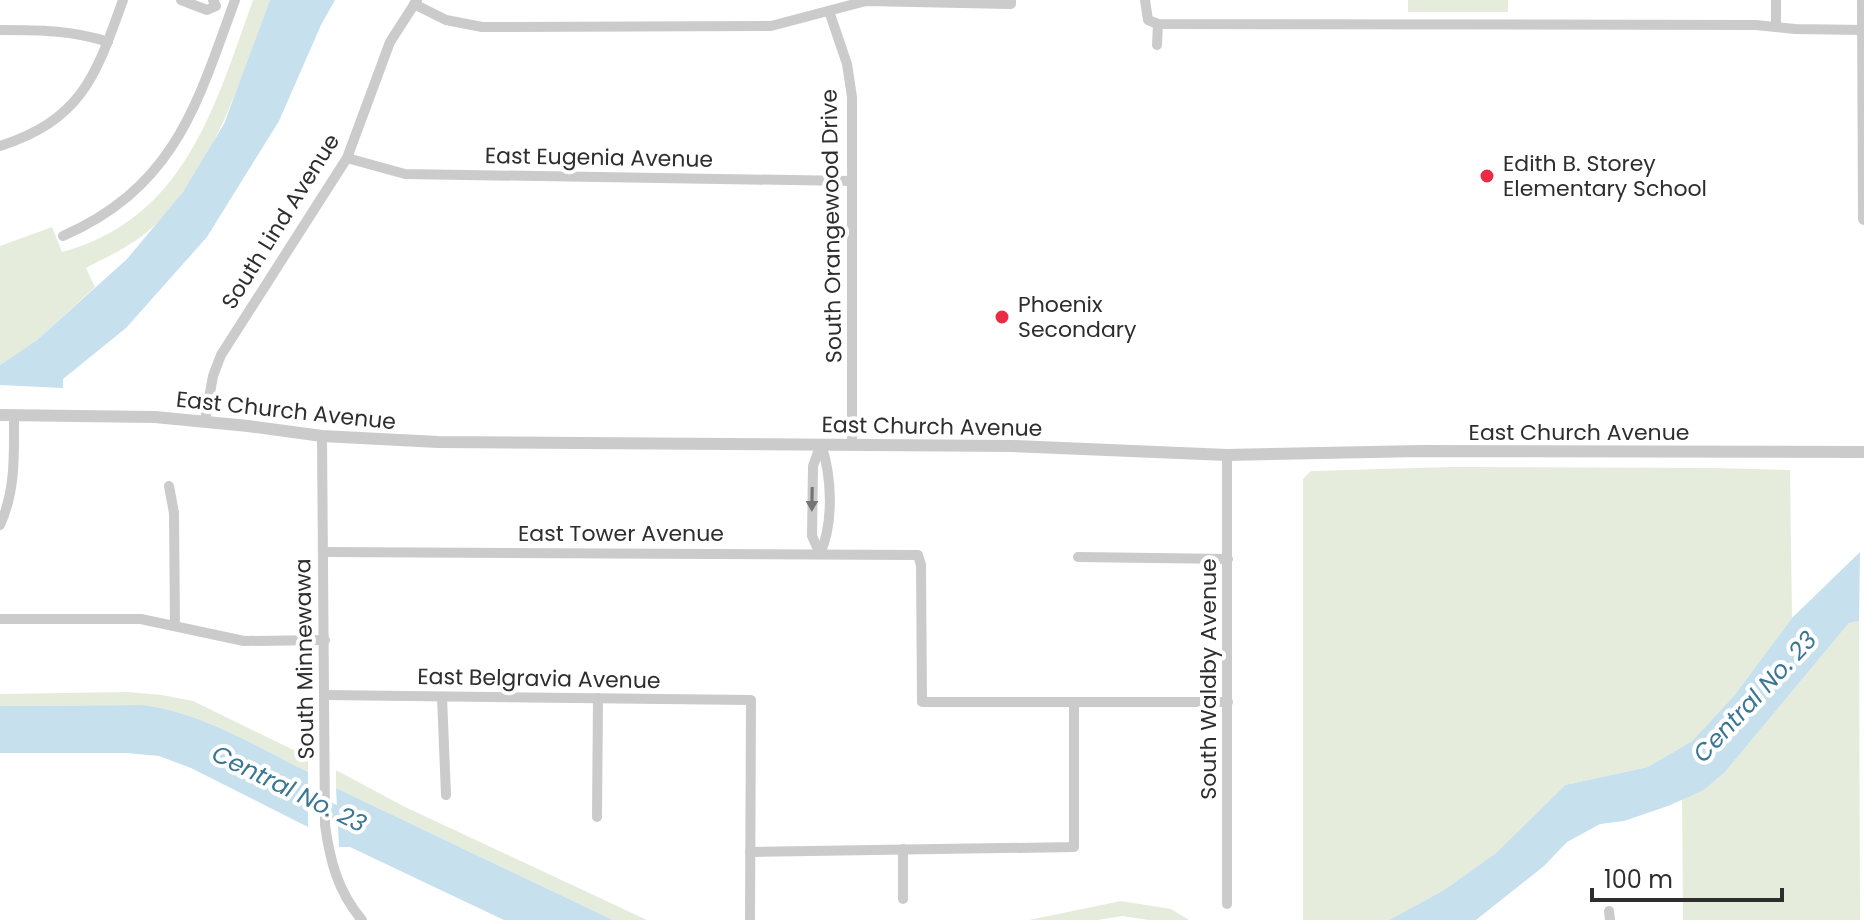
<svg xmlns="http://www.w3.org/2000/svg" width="1864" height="920" font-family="Poppins,sans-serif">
<rect width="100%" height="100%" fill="#fff"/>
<!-- green -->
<g fill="#e6ecdc">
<path d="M253 0H270C241 78 217 161 158 222 139 242 111 255 86 268L95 287 37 340 0 365V246L52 227 62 252C185 219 215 106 253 0Z"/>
<rect x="1408" y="0" width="100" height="12"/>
<path d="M1451 467 1713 468 1790 470 1792 618 1733 697 1692 741 1648 767 1565 785 1496 853 1444 890 1389 920H1303V479L1311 471Z"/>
<path d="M1859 621 1860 920H1683L1682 798 1704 790 1725 772 1849 623Z"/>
<path d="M128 692 162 695 193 701 308 757V772C255 746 203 713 144 705L0 706V694Z"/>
<path d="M336 770 403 806 647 920H613L336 788Z"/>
<path d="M1121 901 1171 909 1189 920H1149L1122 916 1098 920H1029Z"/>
</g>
<!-- water -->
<g fill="#c7e0ed">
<path d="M270 0H335L321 25 279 121 207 237 126 328 63 379V388L0 385V365L37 340 127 259 183 192 224 124Z"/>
<path d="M1860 552 1859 621 1849 623 1725 772 1704 790 1668 806 1624 821 1600 824 1567 842 1544 866 1476 920H1389L1444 890 1496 853 1565 785 1648 767 1692 741 1733 697 1792 618Z"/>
<path d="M144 705C203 713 255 746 308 772V827L191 768 159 756 126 753H0V706Z"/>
<path d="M336 788 613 920H504L350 847H339Z"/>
</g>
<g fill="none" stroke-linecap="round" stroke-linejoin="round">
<!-- canal -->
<path stroke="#c7e0ed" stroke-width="14" d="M291 789 354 822"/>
<!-- minor -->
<g stroke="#cbcbcb" stroke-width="10">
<path d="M181 0 207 10 216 6 213 0"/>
<path d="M1145 0 1148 20 1158 24 1756 25 1795 29 1863 30"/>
<path d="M414 4 446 20 482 27 771 26 866 1 1011 4V0"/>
<path d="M829 11 847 64 852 97V445"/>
<path d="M1776 27V0"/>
<path d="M0 30C37 30 73 30 108 42"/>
<path d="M1157 45 1158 24"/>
<path d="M0 146C83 119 96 75 123 0"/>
<path d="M347 158 405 174 851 181"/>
<path d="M63 236C175 186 196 107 235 0"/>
<path d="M205 421 213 376 221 355 347 158 390 42 417 0"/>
<path d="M322 436 325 825C330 861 338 892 362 920"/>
<path d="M1227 455V904"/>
<path d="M169 486 174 513 175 626"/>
<path d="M0 525C16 490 14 453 14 415"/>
<path d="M323 552 918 555 921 565 922 702H1228"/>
<path d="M820 554 812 536 813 466 821 444"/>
<path d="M820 554C834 522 832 477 821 444"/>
<path d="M1078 557 1228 559"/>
<path d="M0 619H141L244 641 325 640"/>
<path d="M326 695 751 700 750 920"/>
<path d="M442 697 446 795"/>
<path d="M597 817 598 698"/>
<path d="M903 849V899"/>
<path d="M750 852 1074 847V702"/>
<path d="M1609 911 1610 920"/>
</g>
<!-- tertiary -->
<g stroke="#cbcbcb" stroke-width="12">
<path d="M1863 0 1864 219"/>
<path d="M0 415 155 417 248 426 322 436 438 442 1013 446 1227 455 1421 451 1864 452"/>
</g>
</g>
<!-- one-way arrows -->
<defs><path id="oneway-solid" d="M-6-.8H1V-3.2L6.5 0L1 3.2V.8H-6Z" transform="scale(2)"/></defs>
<use fill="#757575" href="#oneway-solid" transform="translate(812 499) rotate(91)"/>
<!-- markers -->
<g fill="#eb2b45" stroke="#fff" stroke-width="3">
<circle cx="1487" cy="176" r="8"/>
<circle cx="1002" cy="317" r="8"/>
</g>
<g text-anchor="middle" stroke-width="8" stroke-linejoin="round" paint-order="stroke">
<!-- street labels -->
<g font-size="22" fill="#2e2e2e" stroke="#fff">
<text transform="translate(599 157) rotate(1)" y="8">East Eugenia Avenue</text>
<text transform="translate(280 221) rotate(-58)" y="8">South Lind Avenue</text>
<text transform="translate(831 226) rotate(-91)" y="8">South Orangewood Drive</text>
<text transform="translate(286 410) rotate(6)" y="8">East Church Avenue</text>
<text transform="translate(932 426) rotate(1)" y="8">East Church Avenue</text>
<text x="1579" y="440">East Church Avenue</text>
<text x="621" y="541">East Tower Avenue</text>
<text transform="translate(304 659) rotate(-91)" y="8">South Minnewawa</text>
<text transform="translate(539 678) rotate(1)" y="8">East Belgravia Avenue</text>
<text transform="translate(1208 679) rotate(-90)" y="8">South Waldby Avenue</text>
</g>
<!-- poi labels -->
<g font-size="22" fill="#2e2e2e" stroke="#fff" text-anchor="start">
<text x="1503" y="171">Edith B. Storey<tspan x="1503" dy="25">Elementary School</tspan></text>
<text x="1018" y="312">Phoenix<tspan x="1018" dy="25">Secondary</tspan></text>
</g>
<!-- water labels -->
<g font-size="24" font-style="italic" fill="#3a7693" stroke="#fff">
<text transform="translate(1755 697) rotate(-47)" y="8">Central No. 23</text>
<text transform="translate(289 789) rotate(26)" y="8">Central No. 23</text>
</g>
</g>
<!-- scale -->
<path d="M1592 888v12h190v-12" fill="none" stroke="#2e2e2e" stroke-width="4"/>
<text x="1604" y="888" font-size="24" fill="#2e2e2e" stroke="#ffffff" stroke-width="6" paint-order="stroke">100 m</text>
</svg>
